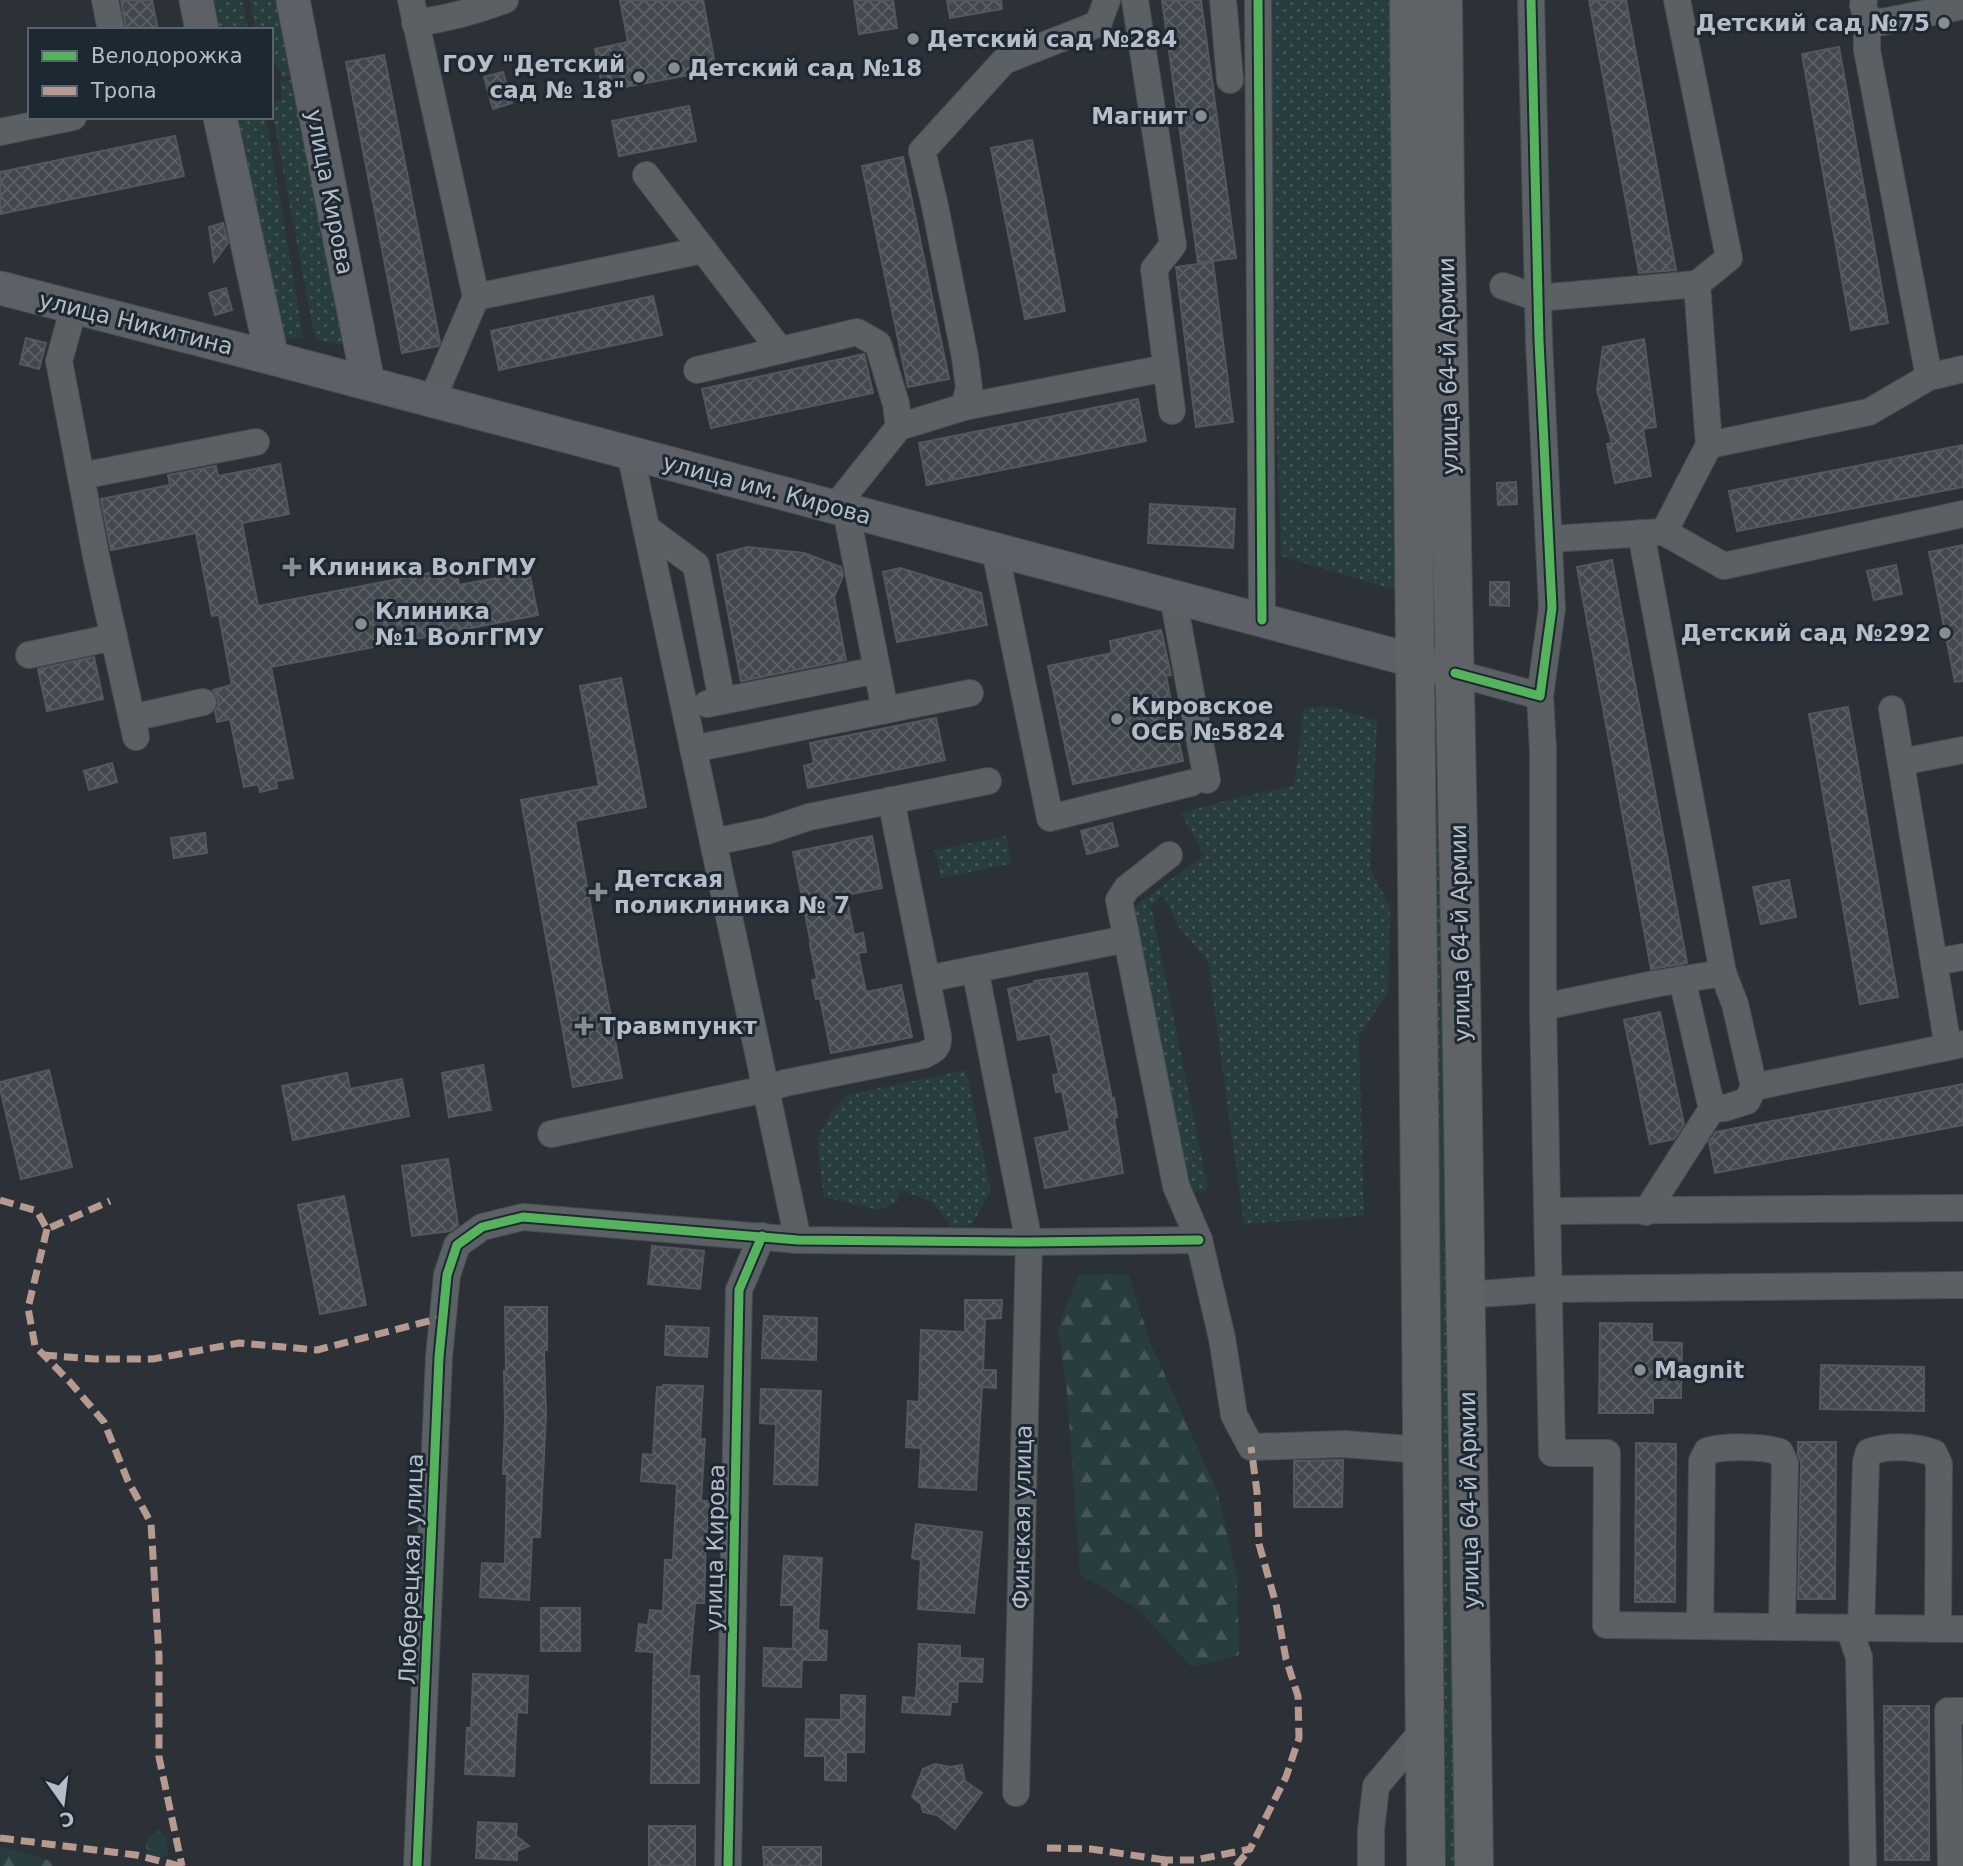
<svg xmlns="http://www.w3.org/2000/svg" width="1963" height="1866" font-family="'DejaVu Sans',sans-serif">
<defs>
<pattern id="grass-dots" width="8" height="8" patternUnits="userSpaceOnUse" patternTransform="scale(1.75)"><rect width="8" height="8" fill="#283d3e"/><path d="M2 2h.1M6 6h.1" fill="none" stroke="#455758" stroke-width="1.8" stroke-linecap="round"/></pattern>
<pattern id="forest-firs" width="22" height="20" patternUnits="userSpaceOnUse" patternTransform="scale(1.75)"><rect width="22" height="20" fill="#283d3e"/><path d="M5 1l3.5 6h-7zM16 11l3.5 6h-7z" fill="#455758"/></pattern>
<pattern id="building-cross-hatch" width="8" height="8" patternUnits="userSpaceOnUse" patternTransform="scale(1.75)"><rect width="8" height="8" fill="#43484e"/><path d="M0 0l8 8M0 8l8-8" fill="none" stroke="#5c6166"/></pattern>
</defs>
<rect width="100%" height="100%" fill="#2b3137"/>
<!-- grass -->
<g fill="url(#grass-dots)">
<path d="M209 0H242L249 30H214Z"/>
<path d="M250 0H285L300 73 282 78 277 64 271 65V30H255Z"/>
<path d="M1272 0H1392L1402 592 1281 556 1274 353Z"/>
<path d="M301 78 346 343 337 344 315 339 271 106V102L283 99 280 82Z"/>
<path d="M230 117H266L303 337 286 339 277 328Z"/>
<path d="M1438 692 1462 1866H1447L1432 701Z"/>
<path d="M1304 707H1333L1377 721 1370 868 1390 907 1388 993 1359 1036 1364 1216 1244 1224 1208 962 1179 927 1163 894 1151 906 1208 1189 1192 1193 1130 910 1204 855 1181 813 1231 799 1294 786Z"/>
<path d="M1006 836 1011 864 941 878 935 850Z"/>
<path d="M966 1070 991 1192 972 1224 952 1228 933 1203 899 1189 898 1202 878 1210 824 1197 817 1138 831 1113 847 1095Z"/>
</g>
<!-- forest -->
<g fill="url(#forest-firs)">
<path d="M1079 1274H1128L1151 1344 1217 1491 1237 1576 1239 1655 1192 1667 1138 1609 1080 1574 1067 1392 1058 1328Z"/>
<path d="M158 1831 166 1837 168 1855 160 1858 149 1854 146 1845 149 1836Z"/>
<path d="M0 1846 48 1860 53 1866H0Z"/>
</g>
<!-- building -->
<g fill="url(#building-cross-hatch)" stroke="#53585f" stroke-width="2">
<path d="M121 0H152L158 30H126Z"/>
<path d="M620 0H703L716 70 603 91 595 49 628 42Z"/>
<path d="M854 0H893L897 28 859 34Z"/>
<path d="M947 0H1001L1002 9 950 18Z"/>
<path d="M1162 0H1201L1236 258 1198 263Z"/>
<path d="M1589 0H1626L1676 270 1639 273Z"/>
<path d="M1839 47 1888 323 1851 330 1802 54Z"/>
<path d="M384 55 440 342 438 346 402 353 346 62Z"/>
<path d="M503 72 512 103 493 109 484 77Z"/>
<path d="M689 106 696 141 619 156 612 121Z"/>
<path d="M175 136 184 176 0 214V172Z"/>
<path d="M1032 140 1065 311 1025 319 991 148Z"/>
<path d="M903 157 949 379 908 387 862 166Z"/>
<path d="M223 223 228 243 214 262 209 227Z"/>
<path d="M1213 262 1233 422 1196 427 1176 267Z"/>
<path d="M226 288 232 310 215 315 209 293Z"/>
<path d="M653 296 662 335 499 370 491 331Z"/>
<path d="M26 338 46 343 39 369 20 364Z"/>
<path d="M1644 339 1656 427 1643 429 1651 476 1615 483 1607 444 1612 443 1597 390 1603 347Z"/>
<path d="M864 354 873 393 711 428 702 389Z"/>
<path d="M1138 399 1146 441 927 485 919 443Z"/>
<path d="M1963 445V487L1737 531 1729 491Z"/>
<path d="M280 464 289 514 242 523 258 606 456 568 459 585 529 572 538 615 271 667 293 778 276 781 277 788 260 792 258 784 244 787 230 719 217 722 215 711 218 706V699L213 690 232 685 219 615 212 616 196 533 111 550 101 499 170 485 168 475 216 466 218 476Z"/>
<path d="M1516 482 1517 504 1498 505 1497 483Z"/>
<path d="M1150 504 1235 509 1233 548 1148 543Z"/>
<path d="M1963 545V681L1955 682 1929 552Z"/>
<path d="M748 547 804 553 841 567 843 576 834 597 846 660 741 681 717 555Z"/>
<path d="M1612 560 1687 963 1651 969 1577 567Z"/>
<path d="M1896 565 1902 594 1874 600 1867 571Z"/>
<path d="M900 568 981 593 987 625 897 642 883 572Z"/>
<path d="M1490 582H1509V606L1490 605Z"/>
<path d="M1161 630 1171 675 1166 676 1183 761 1073 784 1048 666 1112 653 1110 641Z"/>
<path d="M94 657 103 699 47 711 38 669Z"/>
<path d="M621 678 646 807 575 821 622 1078 573 1087 521 800 599 786 580 686Z"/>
<path d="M1848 707 1898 997 1860 1004 1809 714Z"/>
<path d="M936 718 945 760 808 788 804 766 814 763 810 743Z"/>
<path d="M112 763 117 782 89 790 84 771Z"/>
<path d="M1112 823 1118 846 1087 854 1081 831Z"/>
<path d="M205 833 207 853 174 858 171 838Z"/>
<path d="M872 836 882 888 846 895 854 935 863 933 866 952 858 953 866 992 901 985 912 1037 831 1053 820 998 816 999 812 980 817 979 810 944H811L793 852Z"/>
<path d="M1789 880 1796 917 1761 924 1753 887Z"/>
<path d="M1087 973 1112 1099 1114 1098 1117 1117 1114 1118 1123 1173 1045 1188 1035 1138 1070 1131 1062 1091 1056 1092 1053 1075 1059 1074 1050 1034 1018 1040 1008 989 1035 983 1034 981Z"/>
<path d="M1660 1012 1684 1124 1674 1139 1650 1144 1624 1020Z"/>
<path d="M483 1065 491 1110 449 1117 442 1073Z"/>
<path d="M49 1070 72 1167 21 1179 0 1088V1082Z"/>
<path d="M347 1073 350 1089 402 1079 409 1116 293 1140 282 1086Z"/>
<path d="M1963 1084V1125L1715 1173 1709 1142 1716 1132Z"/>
<path d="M448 1159 458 1225 450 1231 412 1236 402 1166Z"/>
<path d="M344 1196 366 1305 320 1314 298 1205Z"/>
<path d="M652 1246 704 1251 700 1289 648 1284Z"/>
<path d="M965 1300H1002L1001 1318 985 1319 983 1370H996V1388L982 1387 976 1490 919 1487 921 1448 906 1447 908 1401 919 1402 921 1330 965 1332Z"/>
<path d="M505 1307H547V1350H544L546 1414 540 1537H532L529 1600 480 1597 482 1563 505 1564 507 1474H503L505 1420 504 1371H506Z"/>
<path d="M764 1316 817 1318 816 1360 762 1358Z"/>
<path d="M1600 1323 1652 1324V1342L1682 1343 1681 1398H1653V1413H1599Z"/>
<path d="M666 1326 709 1328 707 1357 665 1355Z"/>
<path d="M1821 1365 1924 1367V1411L1820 1409Z"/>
<path d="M663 1385 703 1386 700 1439H705L701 1501H709L707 1533H706L704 1603H695L689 1676H699V1783H651L654 1652 636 1651 639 1624 648 1625 650 1610 663 1611 665 1560H673L677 1484 641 1481 643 1454 653 1455 657 1387H663Z"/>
<path d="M761 1389 821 1391 817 1485 774 1484 776 1424 760 1423Z"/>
<path d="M1798 1442H1836L1835 1599H1798L1801 1463 1798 1454Z"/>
<path d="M1636 1443 1676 1444 1675 1602H1635Z"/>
<path d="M1343 1460 1342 1507H1294V1461Z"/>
<path d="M916 1524 982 1532 974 1613 918 1609 921 1560 912 1558Z"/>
<path d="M784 1556 822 1558 818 1630 827 1631 826 1660H802L801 1687 763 1686 764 1648 793 1649 794 1605H781Z"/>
<rect x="541" y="1608" width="39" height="43"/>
<path d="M919 1644 960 1646V1658L983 1659 982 1682 958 1681 957 1702H951L950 1715 902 1712 903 1697 916 1698Z"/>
<path d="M473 1674 528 1676 527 1713 517 1712 514 1776 465 1774 467 1728H471Z"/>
<path d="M841 1695 865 1696 864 1752H846V1781L825 1780V1756H805L806 1719 841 1720Z"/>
<path d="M1884 1706H1929V1860H1885Z"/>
<path d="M935 1764 950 1767 962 1765 965 1781 982 1793 955 1829 937 1815 923 1812 921 1804 912 1797 923 1769Z"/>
<path d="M478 1822 517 1824 516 1836 529 1846 517 1851V1860L476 1858Z"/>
<rect x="649" y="1826" width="46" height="40"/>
<path d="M763 1847H821V1866H764Z"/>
</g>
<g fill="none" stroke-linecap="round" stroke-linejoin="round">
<!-- minor casing -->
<g stroke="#484d52" stroke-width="28">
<g id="minor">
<path d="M105 0 111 30"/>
<path d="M411 0 476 297 432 400"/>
<path d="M1135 0 1173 245 1154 269 1172 411"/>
<path d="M1223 0 1230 80"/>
<path d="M1258 0 1262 620"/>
<path d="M1677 0 1729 258 1697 284"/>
<path d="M1864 0 1863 5 1867 20 1882 22 1963 6"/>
<path d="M1867 20V50L1929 377"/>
<path d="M415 23C446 19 476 11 505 0"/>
<path d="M0 132 73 117"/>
<path d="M646 175 780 350"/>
<path d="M1503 286 1538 298 1697 284 1709 445 1664 532 1550 539"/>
<path d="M476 297 703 250"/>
<path d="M74 307 59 361 97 561 136 737"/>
<path d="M697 370 857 332 878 344 896 404 899 427"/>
<path d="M964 407 969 388 965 357 935 206 922 151 1004 61 1098 24 1107 0"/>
<path d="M1709 445 1869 412 1929 377 1963 369"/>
<path d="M630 452 798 1240"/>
<path d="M81 476 256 442"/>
<path d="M835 507 899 427 964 407 1166 368"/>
<path d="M846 510 885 710"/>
<path d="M646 528 696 565 722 701"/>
<path d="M1664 532 1724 566 1963 514"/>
<path d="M1641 533 1723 973"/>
<path d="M995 550 1050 818 1191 783"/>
<path d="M1173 597 1207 780"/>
<path d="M29 655 114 637"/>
<path d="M1455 673 1540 696 1552 608 1539 341 1531 0"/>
<path d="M1540 696 1543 750V1007L1552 1453H1607L1606 1625 1963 1629"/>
<path d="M707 704 877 670"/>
<path d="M1892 709 1948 1047"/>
<path d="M132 718 203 702"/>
<path d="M693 749 970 693"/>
<path d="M1901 762 1963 750"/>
<path d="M713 842 767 831 809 817 988 781"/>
<path d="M1169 855 1127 888 1119 900 1176 1186 1199 1240 1222 1338 1234 1415 1251 1447 1344 1444 1422 1450"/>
<path d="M1935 962 1963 957"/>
<path d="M975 969 1029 1242 1016 1793"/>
<path d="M927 979 1126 939"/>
<path d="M1682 979 1712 1109 1725 1108 1747 1101 1754 1087"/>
<path d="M1543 1007 1654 984 1723 973 1735 1004 1754 1087 1963 1044"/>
<path d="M551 1134 766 1089 785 1083 924 1055C934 1050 939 1048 938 1036L891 800"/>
<path d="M1548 1211 1963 1208"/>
<path d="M1646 1212 1712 1109"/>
<path d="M1466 1295 1548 1289 1963 1285"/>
<path d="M1700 1626 1702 1461 1707 1451C1725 1446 1761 1446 1780 1452L1785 1463 1782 1627"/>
<path d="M1849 1628 1859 1657 1863 1866"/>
<path d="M1861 1628 1866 1462 1869 1452C1888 1445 1915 1446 1934 1453L1939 1464 1938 1629"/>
<path d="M417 1866 439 1357 447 1275 457 1245 482 1227 523 1217 798 1240 1029 1242 1199 1240"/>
<path d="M728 1866 739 1290 762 1236"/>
<path d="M1371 1866V1830L1376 1786 1425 1728"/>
<path d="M1951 1866 1948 1711H1963"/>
</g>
</g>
<!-- major casing -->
<g stroke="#484e54" stroke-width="35">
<g id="major">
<path d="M196 0 202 30"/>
<path d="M293 0 368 383"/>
<path d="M220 117 272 358"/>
<path d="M0 288 272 358 1416 661 1455 673"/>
</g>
</g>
<!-- highway casing -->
<g stroke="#484d53" stroke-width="40">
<g id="highway">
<path d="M1409 0 1426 1866"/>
<path d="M1443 0 1445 201 1461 982 1474 1866"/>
</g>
</g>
<!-- minor -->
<use href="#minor" stroke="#5b6065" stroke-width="26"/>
<!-- major -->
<use href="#major" stroke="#5d6167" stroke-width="33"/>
<!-- highway -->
<use href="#highway" stroke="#5f6366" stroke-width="38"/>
<!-- quiet -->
<g stroke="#b69a8f" stroke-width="7" stroke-dasharray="14 7" stroke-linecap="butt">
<path d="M0 1200 37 1211 47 1229 110 1201"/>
<path d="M47 1229 28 1308 35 1346 70 1382 104 1422 128 1481 151 1523 159 1656V1757L182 1866"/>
<path d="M43 1355 94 1359H153L239 1343 317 1350 444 1317"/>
<path d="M0 1838 136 1855 180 1866"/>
<path d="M1047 1848 1091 1849 1165 1860"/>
<path d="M1164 1866 1165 1860H1195L1250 1849 1286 1777 1299 1738 1298 1696 1286 1659 1276 1604 1259 1544 1257 1492 1251 1447"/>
<path d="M1236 1866 1250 1849"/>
</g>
<!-- cycleway casing -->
<g stroke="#1e2832" stroke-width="13">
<g id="cycleway">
<path d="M1258 0 1262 620"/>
<path d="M1455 673 1540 696 1552 608 1539 341 1531 0"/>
<path d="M417 1866 439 1357 447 1275 457 1245 482 1227 523 1217 798 1240 1029 1242 1199 1240"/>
<path d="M728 1866 739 1290 762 1236"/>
</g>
</g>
<!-- cycleway -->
<use href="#cycleway" stroke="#56b35d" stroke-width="9"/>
</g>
<!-- markers -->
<g fill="#858d95" stroke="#1e2832" stroke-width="2.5">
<circle cx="1944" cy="23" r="7"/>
<circle cx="913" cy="39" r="7"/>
<circle cx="674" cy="68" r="7"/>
<circle cx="639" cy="77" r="7"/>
<circle cx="1201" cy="116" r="7"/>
<path d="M288.5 556.5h7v7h7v7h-7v7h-7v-7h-7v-7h7z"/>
<circle cx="361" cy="624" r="7"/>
<circle cx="1945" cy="633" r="7"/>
<circle cx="1117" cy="719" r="7"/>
<path d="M594.5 881.5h7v7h7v7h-7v7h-7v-7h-7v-7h7z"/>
<path d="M580.5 1015.5h7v7h7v7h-7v7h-7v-7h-7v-7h7z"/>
<circle cx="1640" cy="1370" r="7"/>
</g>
<g text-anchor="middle" stroke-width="6" stroke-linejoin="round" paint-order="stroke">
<!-- poi labels -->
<g font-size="23" font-weight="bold" fill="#b5bec8" stroke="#1e2832" text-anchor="start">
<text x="1930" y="31" text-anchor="end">Детский сад №75</text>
<text x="927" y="47">Детский сад №284</text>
<text x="625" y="72" text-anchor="end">ГОУ "Детский<tspan x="625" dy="26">сад № 18"</tspan></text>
<text x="688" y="76">Детский сад №18</text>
<text x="1187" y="124" text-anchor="end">Магнит</text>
<text x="308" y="575">Клиника ВолГМУ</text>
<text x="375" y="619">Клиника<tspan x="375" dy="26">№1 ВолгГМУ</tspan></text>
<text x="1931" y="641" text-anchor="end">Детский сад №292</text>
<text x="1131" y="714">Кировское<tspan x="1131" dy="26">ОСБ №5824</tspan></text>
<text x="614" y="887">Детская<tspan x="614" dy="26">поликлиника № 7</tspan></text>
<text x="600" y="1034">Травмпункт</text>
<text x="1654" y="1378">Magnit</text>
</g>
<!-- street labels -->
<g font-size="23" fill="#b5bec8" stroke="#1e2832">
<text transform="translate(330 192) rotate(79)" y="8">улица Кирова</text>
<text transform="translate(136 323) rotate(14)" y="8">улица Никитина</text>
<text transform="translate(1448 366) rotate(-91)" y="8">улица 64-й Армии</text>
<text transform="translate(767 489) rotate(15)" y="8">улица им. Кирова</text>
<text transform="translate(1460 933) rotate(-91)" y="8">улица 64-й Армии</text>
<text transform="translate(1469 1500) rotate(-91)" y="8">улица 64-й Армии</text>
<text transform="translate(1022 1517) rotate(-89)" y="8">Финская улица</text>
<text transform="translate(715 1548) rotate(-89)" y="8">улица Кирова</text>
<text transform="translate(411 1569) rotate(-88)" y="8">Люберецкая улица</text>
</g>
</g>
<!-- legend -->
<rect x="28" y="28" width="245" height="91" fill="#1e2832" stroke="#5a646e" stroke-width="2"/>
<rect x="42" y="51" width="35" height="10" fill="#56b35d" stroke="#5a646e" stroke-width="2"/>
<text x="91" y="63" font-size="21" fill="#b5bec8">Велодорожка</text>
<rect x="42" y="86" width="35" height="10" fill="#b69a8f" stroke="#5a646e" stroke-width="2"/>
<text x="91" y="98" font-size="21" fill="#b5bec8">Тропа</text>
<!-- north arrow -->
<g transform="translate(63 1803) rotate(166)" stroke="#1e2832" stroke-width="5" paint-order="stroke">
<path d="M0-5L12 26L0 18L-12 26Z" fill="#b5bec8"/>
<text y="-10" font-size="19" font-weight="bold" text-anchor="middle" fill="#b5bec8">С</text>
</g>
</svg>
